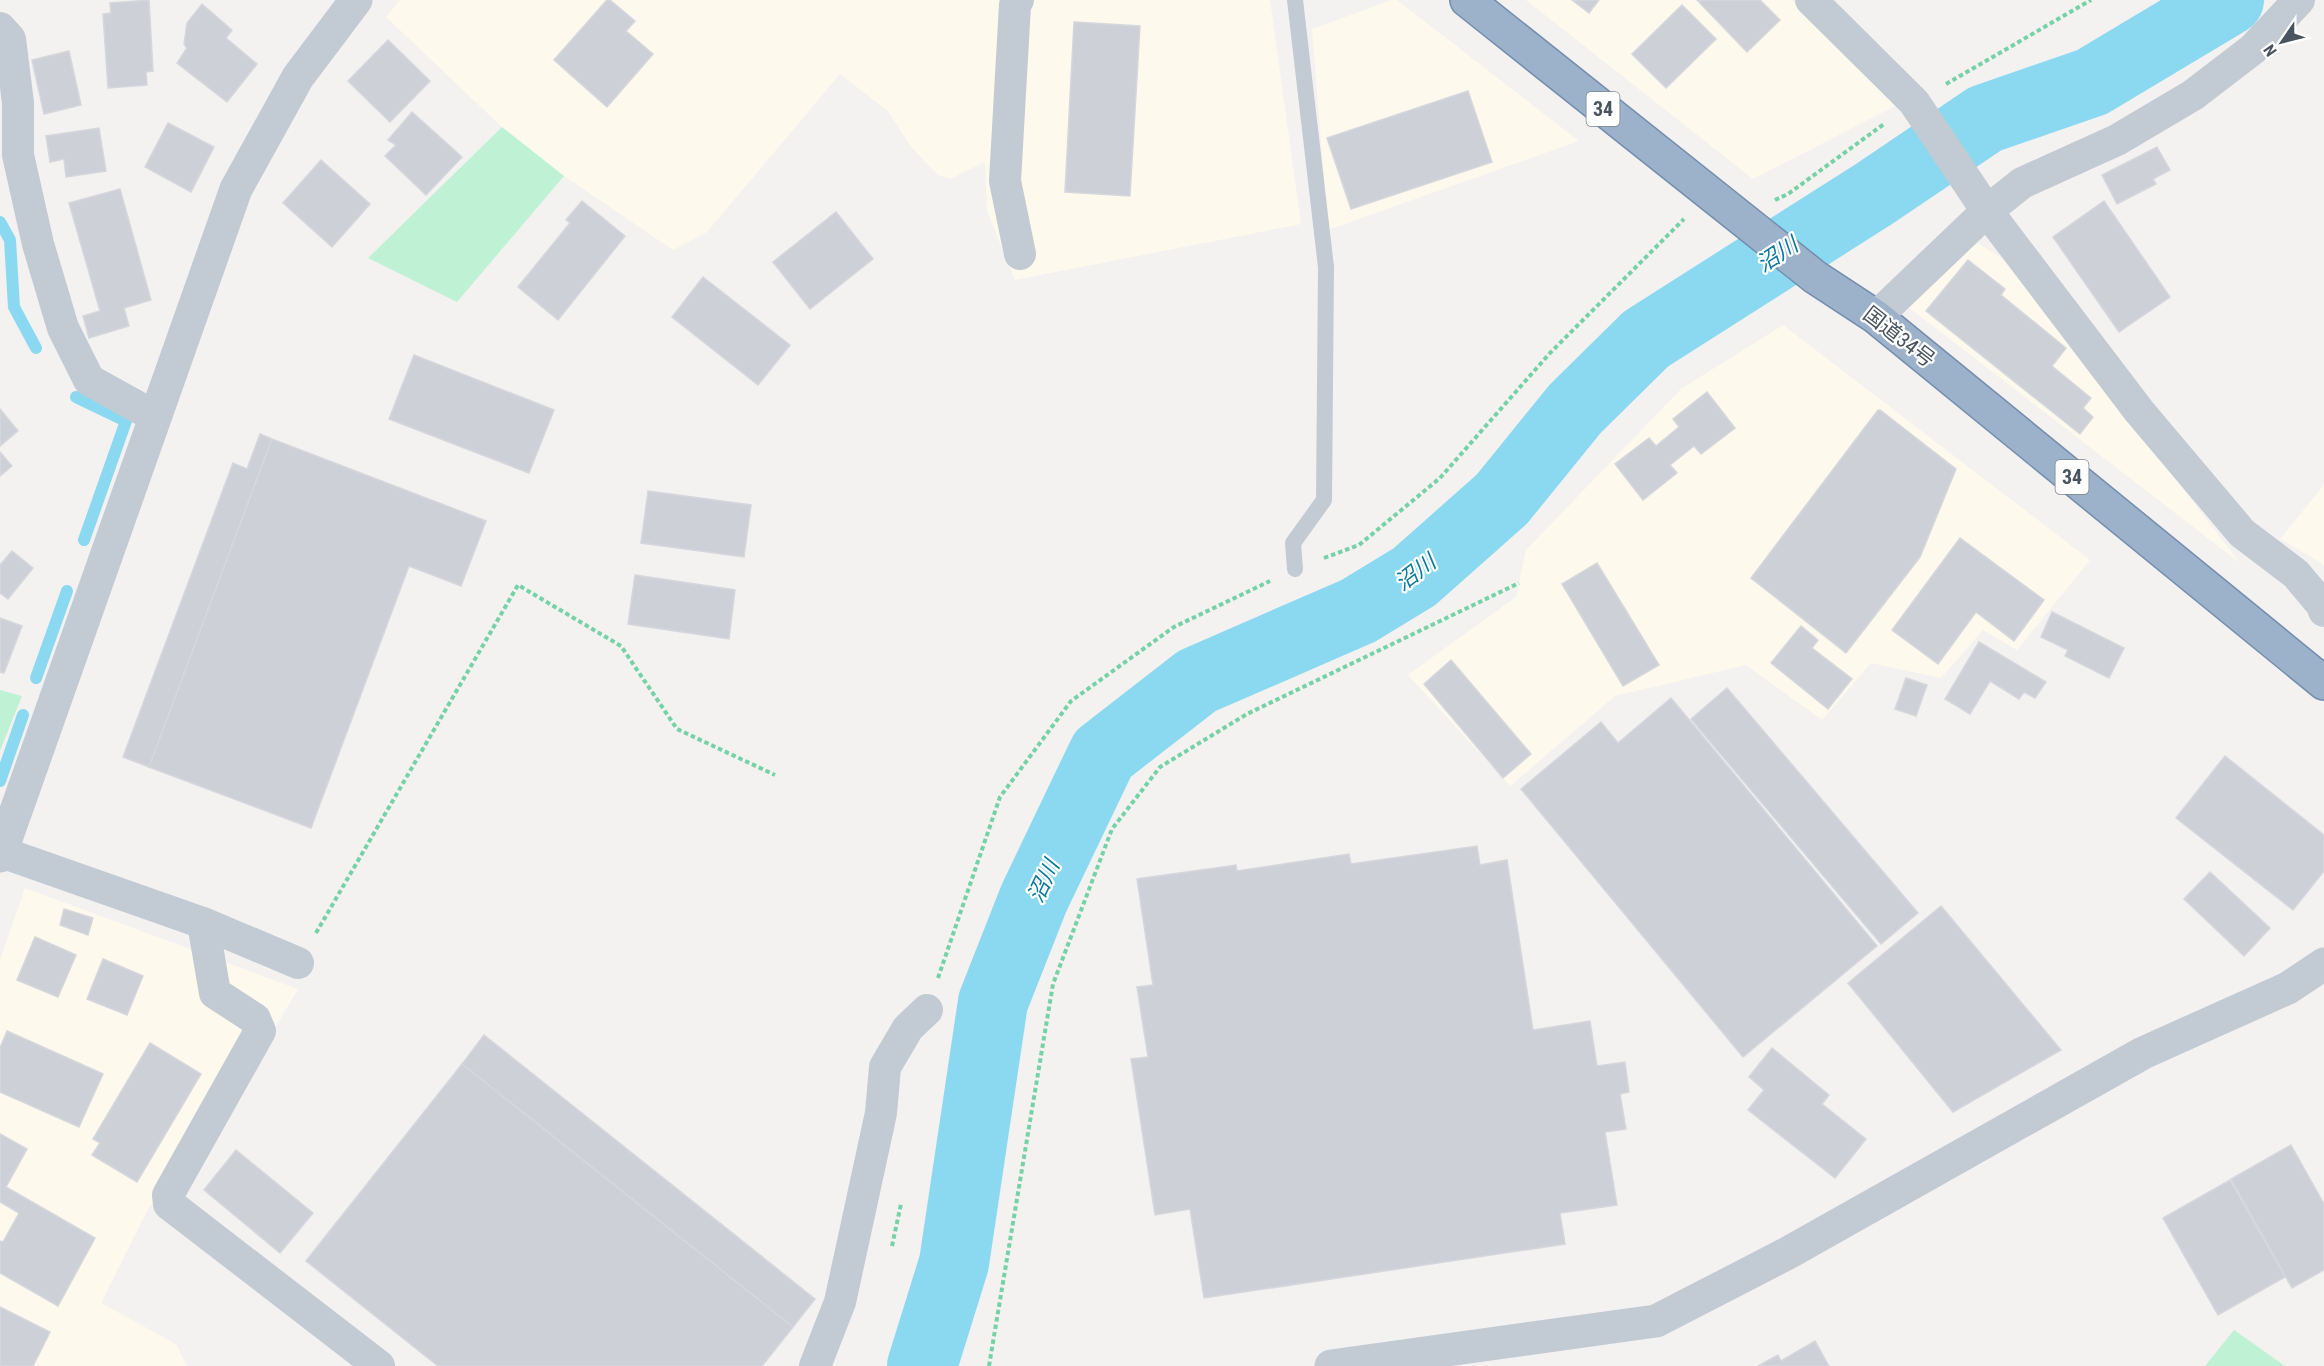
<svg xmlns="http://www.w3.org/2000/svg" width="2324" height="1366" font-family="'Roboto Condensed','Noto Sans JP',sans-serif">
<rect width="100%" height="100%" fill="#f4f1f1"/>
<!-- commercial -->
<g fill="#fdf9ec">
<path d="M400 0H1270L1301 224 1015 280 987 211 985 162 950 179 938 175 911 147 888 111 840 74 707 232 673 250 564 176 502 127 386 17Z"/>
<path d="M1392 0H1397L1579 141 1328 230 1312 29Z"/>
<path d="M1526 0H1792L1831 34 1895 106 1753 179Z"/>
<path d="M1976 242 2008 262 2240 563 1907 306Z"/>
<path d="M1783 325 2090 560 2017 650 1983 630 1941 678 1871 663 1822 720 1746 665 1615 696 1510 786 1408 675 1516 597 1526 550 1681 389Z"/>
<path d="M2324 485V567L2320 562 2280 539Z"/>
<path d="M25 888 298 989 188 1176 149 1207 101 1303 176 1344 187 1366H0V960Z"/>
</g>
<!-- green -->
<g fill="#bff2d4">
<path d="M502 127 564 176 457 302 368 258Z"/>
<path d="M0 690 22 696 0 751Z"/>
<path d="M2234 1330 2285 1366H2205Z"/>
</g>
<g fill="none" stroke-linecap="round" stroke-linejoin="round">
<!-- stream -->
<g stroke="#8ad9f1" stroke-width="12">
<path d="M0 222 10 240 14 307 36 348"/>
<path d="M76 397 126 421 84 540"/>
<path d="M36 678 67 591"/>
<path d="M0 781 23 715"/>
</g>
<!-- river -->
<path stroke="#8ad9f1" stroke-width="70" d="M922 1366 954 1263 993 1002 1034 898 1103 754 1197 681 1358 611 1414 577 1502 499 1575 409 1646 339 1874 194 1985 119 2092 82 2229 0"/>
</g>
<!-- building -->
<g fill="#cdd0d6" stroke="#d5d7dd" stroke-width="1.5">
<path d="M149 0 153 71 146 72 147 85 108 88 103 14 111 13 110 3Z"/>
<path d="M607 0H610L635 21 626 31 653 54 607 107 554 60Z"/>
<path d="M1572 0H1599L1589 13Z"/>
<path d="M1697 0H1760L1780 20 1747 52Z"/>
<path d="M202 4 232 30 226 38 257 64 227 102 177 63 187 48 184 44 187 23Z"/>
<path d="M1682 5 1716 39 1666 88 1632 54Z"/>
<path d="M1074 22 1140 26 1130 196 1065 192Z"/>
<path d="M388 40 430 81 390 122 348 81Z"/>
<path d="M69 51 81 105 44 114 32 60Z"/>
<path d="M1468 91 1492 162 1351 209 1327 138Z"/>
<path d="M412 112 462 157 426 195 385 156 396 145 388 140Z"/>
<path d="M168 123 214 147 191 192 145 167Z"/>
<path d="M99 128 106 171 66 177 64 159 50 162 46 136Z"/>
<path d="M2157 147 2170 170 2153 179 2156 184 2117 204 2102 175Z"/>
<path d="M321 160 370 204 332 247 283 203Z"/>
<path d="M120 189 151 300 124 308 129 326 89 338 83 316 100 311 69 203Z"/>
<path d="M582 201 625 236 558 320 518 287 570 223 566 220Z"/>
<path d="M2104 201 2170 297 2119 332 2053 237Z"/>
<path d="M836 212 873 259 810 309 773 262Z"/>
<path d="M1968 260 2005 289 2001 295 2066 348 2052 366 2091 398 2083 408 2093 417 2080 434 1926 311Z"/>
<path d="M703 277 790 345 758 385 672 317Z"/>
<path d="M414 355 554 410 529 473 389 419Z"/>
<path d="M1707 392 1735 428 1701 454 1694 446 1670 465 1677 473 1643 500 1615 464 1649 438 1656 446 1679 427 1673 419Z"/>
<path d="M0 409 18 431 0 446Z"/>
<path d="M1878 410H1880L1956 469 1920 557 1846 653 1751 578Z"/>
<path d="M260 434 272 439 149 767 123 757 233 463 247 469Z"/>
<path d="M272 439 486 521 461 586 409 566 311 828 149 767Z"/>
<path d="M0 452 12 466 0 476Z"/>
<path d="M648 491 751 505 744 557 641 543Z"/>
<path d="M1960 538 2044 600 2014 641 1976 612 1938 664 1892 630Z"/>
<path d="M12 551 33 568 8 599 0 593V565Z"/>
<path d="M1597 563 1659 665 1623 686 1562 584Z"/>
<path d="M635 575 735 590 729 639 628 624Z"/>
<path d="M2052 612 2124 648 2109 678 2065 656 2068 650 2041 637Z"/>
<path d="M0 618 22 626 4 673 0 672Z"/>
<path d="M1801 626 1818 640 1812 648 1852 679 1828 709 1771 663Z"/>
<path d="M1979 642 2046 682 2035 698 2024 692 2019 699 1990 681 1970 714 1945 699Z"/>
<path d="M1451 660 1531 754 1503 778 1424 684Z"/>
<path d="M1906 678 1927 685 1916 716 1895 709Z"/>
<path d="M1727 688 1918 913 1881 944 1691 719Z"/>
<path d="M1671 698 1877 946 1743 1057 1521 789 1601 722 1618 743Z"/>
<path d="M2225 756 2324 835V871L2293 910 2176 818Z"/>
<path d="M1477 846 1480 865 1507 860 1533 1030 1590 1021 1597 1066 1625 1062 1629 1092 1620 1094 1626 1129 1605 1132 1617 1205 1560 1213 1565 1244 1204 1298 1190 1209 1155 1215 1131 1059 1148 1057 1137 987 1153 985 1137 879 1236 865 1237 871 1349 854 1351 864Z"/>
<path d="M2210 872 2270 928 2244 956 2184 899Z"/>
<path d="M1941 906 2061 1050 1953 1112 1848 983Z"/>
<path d="M64 909 93 918 88 935 60 925Z"/>
<path d="M35 937 76 955 58 997 17 980Z"/>
<path d="M103 959 143 976 127 1015 87 999Z"/>
<path d="M7 1031 103 1074 79 1127 0 1092V1048Z"/>
<path d="M484 1035 815 1299 793 1327 462 1064Z"/>
<path d="M150 1043 201 1074 137 1182 92 1155 100 1143 93 1139Z"/>
<path d="M1772 1048 1829 1095 1822 1104 1866 1139 1835 1178 1748 1110 1764 1090 1749 1077Z"/>
<path d="M462 1064 793 1327 762 1366H438L306 1261Z"/>
<path d="M0 1134 27 1149 6 1187 95 1238 58 1306 0 1273V1241L3 1242 19 1213 0 1202Z"/>
<path d="M2291 1145 2324 1204V1270L2292 1288 2231 1179Z"/>
<path d="M236 1150 313 1213 280 1253 204 1190Z"/>
<path d="M2230 1180 2285 1277 2218 1315 2163 1218Z"/>
<path d="M0 1307 50 1332 33 1366H0Z"/>
<path d="M1815 1341 1829 1366H1758L1778 1355 1781 1361Z"/>
</g>
<g fill="none" stroke-linecap="round" stroke-linejoin="round">
<!-- trunk casing -->
<g stroke="#728dae" stroke-width="36">
<path id="trunk" d="M1467 0 1815 277 1876 317 2324 683"/>
</g>
<!-- path -->
<g stroke="#75d2a6" stroke-width="4" stroke-dasharray="4.5 3" stroke-linecap="butt">
<path d="M1946 84 2091 0"/>
<path d="M1775 200 1788 194 1884 124"/>
<path d="M1324 558 1359 545 1440 478 1550 353 1684 219"/>
<path d="M316 933 518 585 621 646 677 729 775 775"/>
<path d="M938 978 1000 797 1071 701 1174 627 1270 581"/>
<path d="M892 1246 901 1204"/>
<path d="M989 1366 1053 984 1112 829 1160 767 1247 714 1519 583"/>
</g>
<!-- service -->
<path stroke="#c2cbd3" stroke-width="16" d="M1295 569 1293 543 1324 500 1326 267 1295 0"/>
<!-- minor -->
<g stroke="#c2cbd3" stroke-width="32">
<path d="M1018 0 1015 5 1005 181 1020 254"/>
<path d="M1811 0 1914 102 1987 211 2139 411 2242 533 2296 574 2322 605 2324 611"/>
<path d="M0 28 10 39 18 103V155L38 244 63 328 89 380 154 416"/>
<path d="M1876 317 1987 211 2022 183 2117 140 2193 95 2253 49 2299 0"/>
<path d="M1 852 203 923 298 963"/>
<path d="M203 923 215 993 255 1019 260 1031 168 1195 169 1204 379 1366"/>
<path d="M815 1366 840 1302 881 1113 885 1067 908 1028 927 1010"/>
</g>
<!-- tertiary -->
<g stroke="#c2cbd3" stroke-width="33">
<path d="M0 856 236 189 298 77 356 0"/>
<path d="M1331 1366 1656 1321 1786 1254 2143 1053 2288 988 2324 964"/>
</g>
<!-- trunk -->
<use href="#trunk" stroke="#9cb1ca" stroke-width="33"/>
</g>
<g text-anchor="middle" stroke-width="4.5" stroke-linejoin="round" paint-order="stroke">
<!-- shield labels -->
<g fill="#fff" stroke="#7f8790" stroke-width="1.5">
<rect x="1586.5" y="92" width="33" height="34" rx="4.5"/>
<rect x="2055.5" y="460" width="33" height="34" rx="4.5"/>
</g>
<g font-size="20" font-weight="bold" fill="#485460">
<text x="1603" y="116">34</text>
<text x="2072" y="484">34</text>
</g>
<!-- street labels -->
<g font-size="21" fill="#485460" stroke="#fff">
<text transform="translate(1899 337) rotate(38)" y="7">国道34号</text>
</g>
<!-- water labels -->
<g font-size="22" font-style="italic" fill="#077a9d" stroke="#fff">
<text transform="translate(1777 254) rotate(-33)" y="8">沼川</text>
<text transform="translate(1415 572) rotate(-37)" y="8">沼川</text>
<text transform="translate(1043 881) rotate(-65)" y="8">沼川</text>
</g>
</g>
<!-- north arrow -->
<g transform="translate(2282 42) rotate(235)" stroke="#ffffff" stroke-width="4.5" paint-order="stroke">
<path d="M0-4.5L10 22L0 15L-10 22Z" fill="#485460"/>
<text y="-9" font-size="16" font-weight="bold" text-anchor="middle" fill="#485460">N</text>
</g>
</svg>
